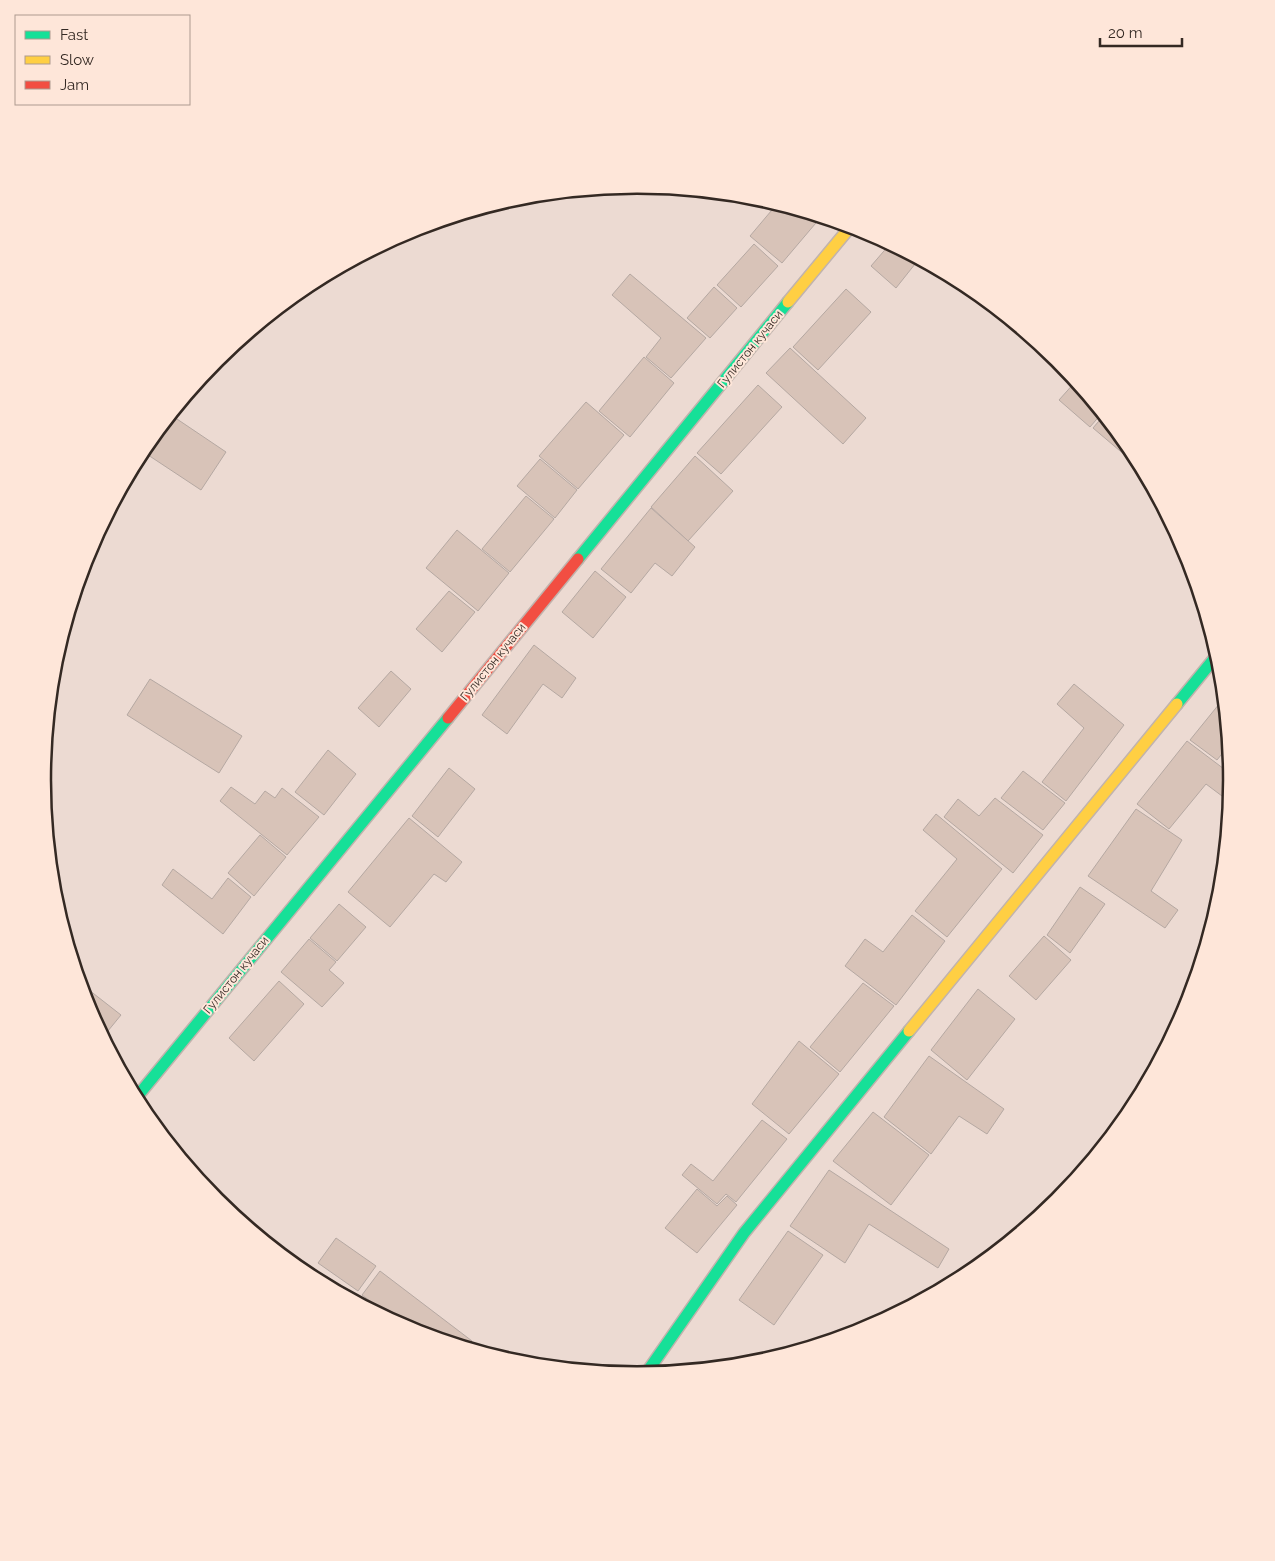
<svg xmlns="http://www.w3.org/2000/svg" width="1275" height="1561" font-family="Raleway,sans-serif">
<rect width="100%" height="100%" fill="#ecdad2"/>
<!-- building -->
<g fill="#d8c3b8" stroke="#b5a8a2">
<path d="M777 204 821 217 782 263 750 236Z"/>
<path d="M754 244 778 266 741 307 717 285Z"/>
<path d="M890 244 919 259 896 288 871 266Z"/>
<path d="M630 274 706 338 671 378 646 357 661 338 612 295Z"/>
<path d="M714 287 737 308 710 338 687 318Z"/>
<path d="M846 289 871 312 818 370 793 347Z"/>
<path d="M790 348 866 418 843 444 766 373Z"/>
<path d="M644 357 674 383 630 437 599 411Z"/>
<path d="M1076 381 1102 413 1090 427 1059 400Z"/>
<path d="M758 385 782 407 721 474 697 453Z"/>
<path d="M586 402 624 435 578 489 539 456Z"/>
<path d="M171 415 226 452 201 490 142 451Z"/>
<path d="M1104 415 1131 449 1126 456 1093 428Z"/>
<path d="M695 456 733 491 688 541 651 507Z"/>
<path d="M540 459 577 490 555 518 517 486Z"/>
<path d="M526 496 554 519 510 572 482 549Z"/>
<path d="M651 508 695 547 672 576 655 563 631 593 601 569Z"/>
<path d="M457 530 509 573 478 611 426 568Z"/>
<path d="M595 571 626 597 593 638 562 612Z"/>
<path d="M449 591 475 612 442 652 416 629Z"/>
<path d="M534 645 576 678 562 698 543 684 507 734 482 715Z"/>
<path d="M391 671 411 689 379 727 358 708Z"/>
<path d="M150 679 242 736 219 773 127 715Z"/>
<path d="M1074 684 1124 725 1066 801 1042 782 1084 728 1057 704Z"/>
<path d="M1224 698 1229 745 1217 760 1190 740Z"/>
<path d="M1187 741 1232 775 1230 802 1206 784 1169 829 1137 804Z"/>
<path d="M328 750 356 774 324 815 295 792Z"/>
<path d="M449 768 475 789 438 837 412 816Z"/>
<path d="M1023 771 1065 803 1043 830 1001 798Z"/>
<path d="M231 787 255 804 265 791 275 798 282 788 319 817 287 855 220 801Z"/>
<path d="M995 798 1043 835 1013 873 944 817 958 799 979 816Z"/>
<path d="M1136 809 1182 840 1151 891 1178 910 1165 928 1088 876Z"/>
<path d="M936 814 1002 869 947 937 915 911 957 859 923 830Z"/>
<path d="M409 818 462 862 446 882 434 874 390 927 348 892Z"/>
<path d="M260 835 286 857 254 896 228 873Z"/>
<path d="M173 869 212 899 228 878 251 897 223 934 162 885Z"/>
<path d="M1080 887 1105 904 1070 953 1047 935Z"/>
<path d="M339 904 366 927 337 961 310 938Z"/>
<path d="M912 915 945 941 896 1005 845 966 865 939 883 952Z"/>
<path d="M1044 936 1071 960 1036 1000 1009 976Z"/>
<path d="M309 939 336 962 329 970 344 983 322 1007 281 972Z"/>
<path d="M279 981 304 1004 254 1061 229 1038Z"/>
<path d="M80 983 121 1015 103 1037 88 1008Z"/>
<path d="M863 983 894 1006 840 1072 810 1047Z"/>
<path d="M978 989 1015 1019 967 1080 931 1050Z"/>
<path d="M799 1041 839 1074 789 1134 752 1104Z"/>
<path d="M929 1056 1004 1109 987 1134 959 1116 931 1154 884 1117Z"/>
<path d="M873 1112 929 1155 891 1205 833 1161Z"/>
<path d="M762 1120 787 1139 736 1202 726 1194 717 1204 682 1175 691 1164 713 1181Z"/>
<path d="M829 1170 949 1249 938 1268 869 1224 845 1263 790 1226Z"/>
<path d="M697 1189 717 1206 727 1196 737 1205 697 1253 665 1228Z"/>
<path d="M788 1231 823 1255 774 1325 739 1300Z"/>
<path d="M336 1238 376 1266 358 1291 318 1263Z"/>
<path d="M380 1271 472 1341 468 1348 410 1330 362 1295Z"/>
</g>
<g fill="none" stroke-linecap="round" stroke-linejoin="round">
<!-- fast casing -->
<g stroke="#c1b3ad" stroke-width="14">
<g id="fast">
<path d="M578 559 788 302"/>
<path d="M1177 704 1218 654"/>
<path d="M136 1098 448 718"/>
<path d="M645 1375 744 1233 909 1031"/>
</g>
</g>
<!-- slow casing -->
<g stroke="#c1b3ad" stroke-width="14">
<g id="slow">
<path d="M788 302 851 226"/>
<path d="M909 1031 1177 704"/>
</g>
</g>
<!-- jam casing -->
<g stroke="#c1b3ad" stroke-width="14">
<path id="jam" d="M448 718 578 559"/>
</g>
<!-- fast -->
<use href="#fast" stroke="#16e098" stroke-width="11"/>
<!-- slow -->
<use href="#slow" stroke="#ffcf43" stroke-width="11"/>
<!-- jam -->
<use href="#jam" stroke="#f24e42" stroke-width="11"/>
</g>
<g text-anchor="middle" stroke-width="4" stroke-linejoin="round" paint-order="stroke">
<!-- street labels -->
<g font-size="12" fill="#342923" stroke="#fee6d9">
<text transform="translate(750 349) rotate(-51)" y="4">Гулистон кучаси</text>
<text transform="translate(493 662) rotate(-51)" y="4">Гулистон кучаси</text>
<text transform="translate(236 975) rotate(-51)" y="4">Гулистон кучаси</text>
</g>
</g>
<!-- crop -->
<path d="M0 0H1275V1561H0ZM51 780a586 586 0 1 1 1172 0a586 586 0 1 1-1172 0Z" fill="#fee6d9" fill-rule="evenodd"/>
<path fill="none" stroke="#342923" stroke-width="2.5" d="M51 780a586 586 0 1 1 1172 0a586 586 0 1 1-1172 0Z"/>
<!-- legend -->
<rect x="15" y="15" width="175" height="90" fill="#fee6d9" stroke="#ad9a90"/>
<rect x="25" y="31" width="25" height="8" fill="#16e098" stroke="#ad9a90"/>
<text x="60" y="40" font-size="15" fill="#342923">Fast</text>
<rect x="25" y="56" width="25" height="8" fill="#ffcf43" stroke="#ad9a90"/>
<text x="60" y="65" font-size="15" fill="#342923">Slow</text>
<rect x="25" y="81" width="25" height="8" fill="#f24e42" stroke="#ad9a90"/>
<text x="60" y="90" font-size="15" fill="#342923">Jam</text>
<!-- scale -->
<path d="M1100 38v8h82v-8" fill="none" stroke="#342923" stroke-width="2.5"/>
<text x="1108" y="38" font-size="15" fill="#342923" stroke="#fee6d9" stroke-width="4" paint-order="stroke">20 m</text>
</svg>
